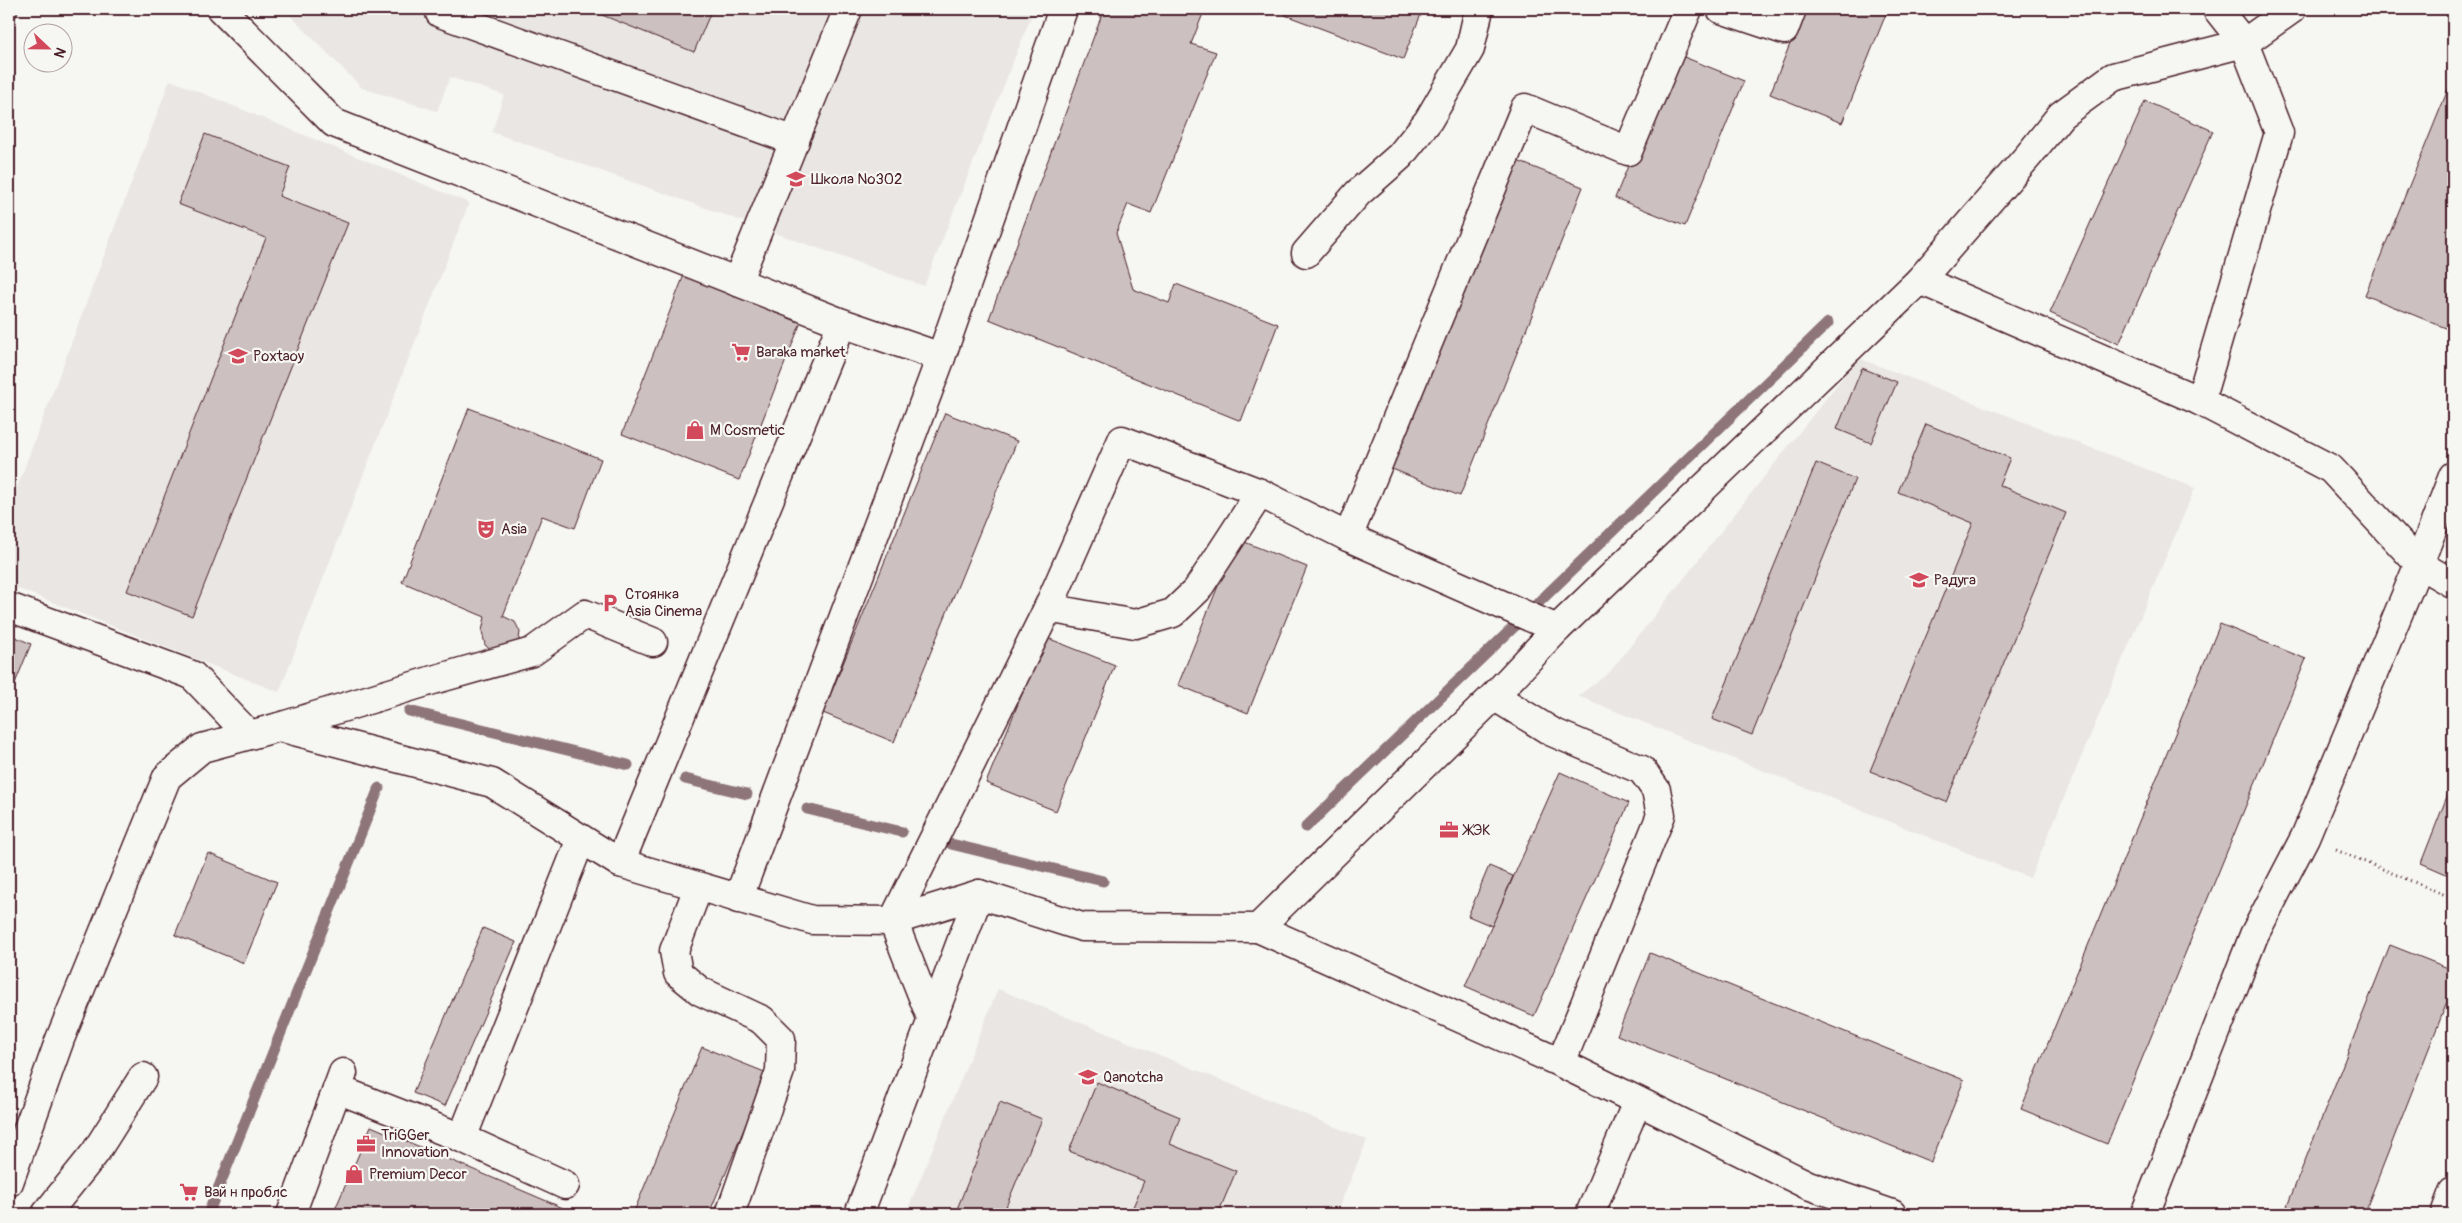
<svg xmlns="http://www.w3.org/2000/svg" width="2462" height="1223" font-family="Pangolin,sans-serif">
<rect width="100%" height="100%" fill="#f6f6f2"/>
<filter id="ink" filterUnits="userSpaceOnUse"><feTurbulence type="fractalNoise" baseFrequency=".02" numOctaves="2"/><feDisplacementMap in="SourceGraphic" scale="10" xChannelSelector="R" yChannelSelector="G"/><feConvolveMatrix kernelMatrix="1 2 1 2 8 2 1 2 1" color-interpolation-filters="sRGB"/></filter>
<g filter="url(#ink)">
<!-- built -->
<g fill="#e9e6e3">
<path d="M284 9H1034L924 286 492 132 504 95 450 77 437 111 362 88Z"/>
<path d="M170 80 469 203 279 692 9 585V509Z"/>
<path d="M1858 358 2195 488 2030 878 1578 696 1610 672Z"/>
<path d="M998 989 1367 1140 1336 1214H906Z"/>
</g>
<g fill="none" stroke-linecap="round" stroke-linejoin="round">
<!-- stream -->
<g stroke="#8e747a" stroke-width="11">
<path d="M1536 605 1828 323"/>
<path d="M409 711 628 765"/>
<path d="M685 779 747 794"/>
<path d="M807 809 902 832"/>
<path d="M1306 827 1518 623"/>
<path d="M951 844 1103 881"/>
<path d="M208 1214 379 788"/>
</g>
</g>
<!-- building -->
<g fill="#ccc1c0" stroke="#4a1f2b">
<path d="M9 9H19L9 33Z"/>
<path d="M587 9H712L694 52Z"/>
<path d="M1104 9H1210L1204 11 1191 44 1216 52 1151 213 1128 204 1116 233 1133 289 1169 303 1176 284 1278 324 1241 421 989 319Z"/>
<path d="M1287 9H1423L1403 59 1285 15Z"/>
<path d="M1804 9H1888L1842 123 1770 94Z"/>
<path d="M1674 53 1744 81 1685 226 1615 198Z"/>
<path d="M2453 77V331L2365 295Z"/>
<path d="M2145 101 2213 131 2119 344 2050 313Z"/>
<path d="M205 134 290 167 279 196 348 223 192 616 127 591 266 238 178 204Z"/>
<path d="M1510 158 1583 187 1460 496 1387 467Z"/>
<path d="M684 275 801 322 739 480 622 434Z"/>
<path d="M1862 368 1897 382 1871 443 1837 429Z"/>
<path d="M469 408 601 459 575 528 542 516 503 616 515 622 520 632 518 646 494 653 485 645 482 631 485 617 402 582Z"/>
<path d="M945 413 1017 441 894 742 823 713Z"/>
<path d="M1926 424 2010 458 1999 485 2066 513 1946 802 1870 771 1973 523 1898 492Z"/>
<path d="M1816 463 1855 479 1752 735 1712 719Z"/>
<path d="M1237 539 1307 567 1248 713 1178 685Z"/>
<path d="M2220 624 2306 659 2107 1144 2021 1109Z"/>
<path d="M9 634 31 644 9 698Z"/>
<path d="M1045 637 1115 665 1056 811 986 783Z"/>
<path d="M1560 772 1629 803 1534 1016 1465 986Z"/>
<path d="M2453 781V877L2421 863Z"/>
<path d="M208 853 277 882 244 963 175 935Z"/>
<path d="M1489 866 1513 876 1492 926 1468 916Z"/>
<path d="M483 928 516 942 445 1106 413 1093Z"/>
<path d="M2390 945 2453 970V987L2364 1214H2284Z"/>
<path d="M1650 953 1964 1080 1931 1162 1617 1035Z"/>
<path d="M702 1047 767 1073 709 1214H633Z"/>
<path d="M1097 1082 1180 1117 1170 1144 1236 1171 1218 1214H1130L1144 1181 1069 1151Z"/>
<path d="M1000 1102 1042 1119 1003 1214H955Z"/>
<path d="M371 1126 563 1208 560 1214H333Z"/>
</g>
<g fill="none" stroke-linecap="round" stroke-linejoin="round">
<!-- minor casing -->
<g stroke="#4a1f2b" stroke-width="31">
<g id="minor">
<path d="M221 9 334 123 842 323 941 357"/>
<path d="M442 9 440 13 795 141"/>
<path d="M1721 9 1784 30 1792 9"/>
<path d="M1306 253 1358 193 1400 156 1428 121 1470 49 1479 9"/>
<path d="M1920 280 2200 401 2331 469 2419 564 2453 584"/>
<path d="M737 282 848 9"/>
<path d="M2200 401 2279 133 2244 43 2217 9"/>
<path d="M1348 537 1525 108 1628 151 1688 9"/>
<path d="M9 607 192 675 249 735"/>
<path d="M1048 608 1135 624 1173 613 1197 590 1260 493"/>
<path d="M1494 696 1552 732 1642 770 1656 790 1661 815 1561 1063"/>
<path d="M279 727 433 680 532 652 585 614 653 642"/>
<path d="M620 863 842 323"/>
<path d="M698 888 674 951 678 973 700 991 762 1020 781 1039 780 1071 730 1214"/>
<path d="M738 899 941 357 1063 9"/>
<path d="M1258 928 1561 1063 1808 1185 1892 1214"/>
<path d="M932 1020 893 921 1048 608 1122 440 1260 493 1348 537 1557 629"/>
<path d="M337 1089 462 1138 565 1185"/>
<path d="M462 1138 581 839"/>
<path d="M9 1182 60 1039 167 777 202 748 279 727 492 783 620 863 812 920 893 921 979 894 1082 927 1258 928 1494 696 1557 629 1920 280 2029 155 2061 115 2113 77 2244 43 2292 9"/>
<path d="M46 1214 95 1153 143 1077"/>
<path d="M291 1214 343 1073"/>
<path d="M859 1214 979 894"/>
<path d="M1590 1214 1637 1102"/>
<path d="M2145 1214 2254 935 2305 837 2419 564 2453 476"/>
<path d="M2445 1214 2453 1192"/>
</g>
</g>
<!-- path -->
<path stroke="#4a1f2b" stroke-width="3" stroke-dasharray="1 4" stroke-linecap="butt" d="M2336 850 2453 898"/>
<!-- minor -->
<use href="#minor" stroke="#f6f6f2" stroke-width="28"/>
</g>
</g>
<!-- icons -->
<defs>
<g id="school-bare" transform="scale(1.5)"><path d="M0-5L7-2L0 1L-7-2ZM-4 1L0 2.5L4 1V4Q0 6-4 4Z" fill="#d1495b" stroke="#f6f6f2" stroke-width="2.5" paint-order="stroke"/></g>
<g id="supermarket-bare" transform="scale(1.5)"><path d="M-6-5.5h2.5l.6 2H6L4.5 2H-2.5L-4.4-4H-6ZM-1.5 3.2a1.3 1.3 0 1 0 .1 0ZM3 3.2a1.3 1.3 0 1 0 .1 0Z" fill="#d1495b" stroke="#f6f6f2" stroke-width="2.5" paint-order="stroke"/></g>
<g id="shop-bare" transform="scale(1.5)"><path d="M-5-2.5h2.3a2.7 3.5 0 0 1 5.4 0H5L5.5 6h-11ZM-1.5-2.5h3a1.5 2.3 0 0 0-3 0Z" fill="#d1495b" stroke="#f6f6f2" stroke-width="2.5" paint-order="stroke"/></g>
<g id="theatre-bare" transform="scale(1.5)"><path d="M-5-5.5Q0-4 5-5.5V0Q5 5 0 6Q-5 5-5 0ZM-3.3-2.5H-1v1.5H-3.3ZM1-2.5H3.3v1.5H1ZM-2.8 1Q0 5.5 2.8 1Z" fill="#d1495b" stroke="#f6f6f2" stroke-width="2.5" paint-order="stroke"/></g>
<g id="parking-bare" transform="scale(1.5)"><path d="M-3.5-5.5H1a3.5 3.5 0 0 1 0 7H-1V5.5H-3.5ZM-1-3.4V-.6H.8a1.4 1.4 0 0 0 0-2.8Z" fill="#d1495b" stroke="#f6f6f2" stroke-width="2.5" paint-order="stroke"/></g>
<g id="office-bare" transform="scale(1.5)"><path d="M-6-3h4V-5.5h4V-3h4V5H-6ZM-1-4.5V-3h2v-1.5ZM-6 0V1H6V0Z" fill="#d1495b" stroke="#f6f6f2" stroke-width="2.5" paint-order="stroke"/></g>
</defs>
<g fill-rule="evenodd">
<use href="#school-bare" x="796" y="179"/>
<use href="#supermarket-bare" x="741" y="352"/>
<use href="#school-bare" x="238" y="356"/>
<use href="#shop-bare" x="695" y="430"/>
<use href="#theatre-bare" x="486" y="529"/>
<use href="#school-bare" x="1919" y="580"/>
<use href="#parking-bare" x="610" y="603"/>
<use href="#office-bare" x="1449" y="830"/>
<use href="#school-bare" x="1088" y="1077"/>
<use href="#office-bare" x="366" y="1144"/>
<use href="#shop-bare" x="354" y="1174"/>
<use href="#supermarket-bare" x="189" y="1192"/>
</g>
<g text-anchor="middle" stroke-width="4.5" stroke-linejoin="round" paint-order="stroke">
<!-- poi labels -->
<g font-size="15" fill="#4a1f2b" stroke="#f6f6f2" text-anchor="start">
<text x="811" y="184">Школа №302</text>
<text x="756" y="357">Baraka market</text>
<text x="253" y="361">Poxtaoy</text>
<text x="710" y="435">M Cosmetic</text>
<text x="501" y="534">Asia</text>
<text x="1934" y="585">Радуга</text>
<text x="625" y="599">Стоянка<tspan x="625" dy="17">Asia Cinema</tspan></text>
<text x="1464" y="835">ЖЭК</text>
<text x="1103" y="1082">Qanotcha</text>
<text x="381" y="1140">TriGGer<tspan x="381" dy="17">Innovation</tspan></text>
<text x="369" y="1179">Premium Decor</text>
<text x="204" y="1197">Вай н проблс</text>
</g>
</g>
<!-- margin -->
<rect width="2462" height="1223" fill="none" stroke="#f6f6f2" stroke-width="30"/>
<rect x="15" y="15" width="2432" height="1193" fill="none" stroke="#4a1f2b" stroke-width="2" filter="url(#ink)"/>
<!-- north arrow -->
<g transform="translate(48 48) rotate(112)"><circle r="24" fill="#f6f6f2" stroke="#b1a0a2"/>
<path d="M0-4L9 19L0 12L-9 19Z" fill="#d1495b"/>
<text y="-8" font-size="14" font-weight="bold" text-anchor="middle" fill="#4a1f2b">N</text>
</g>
</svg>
